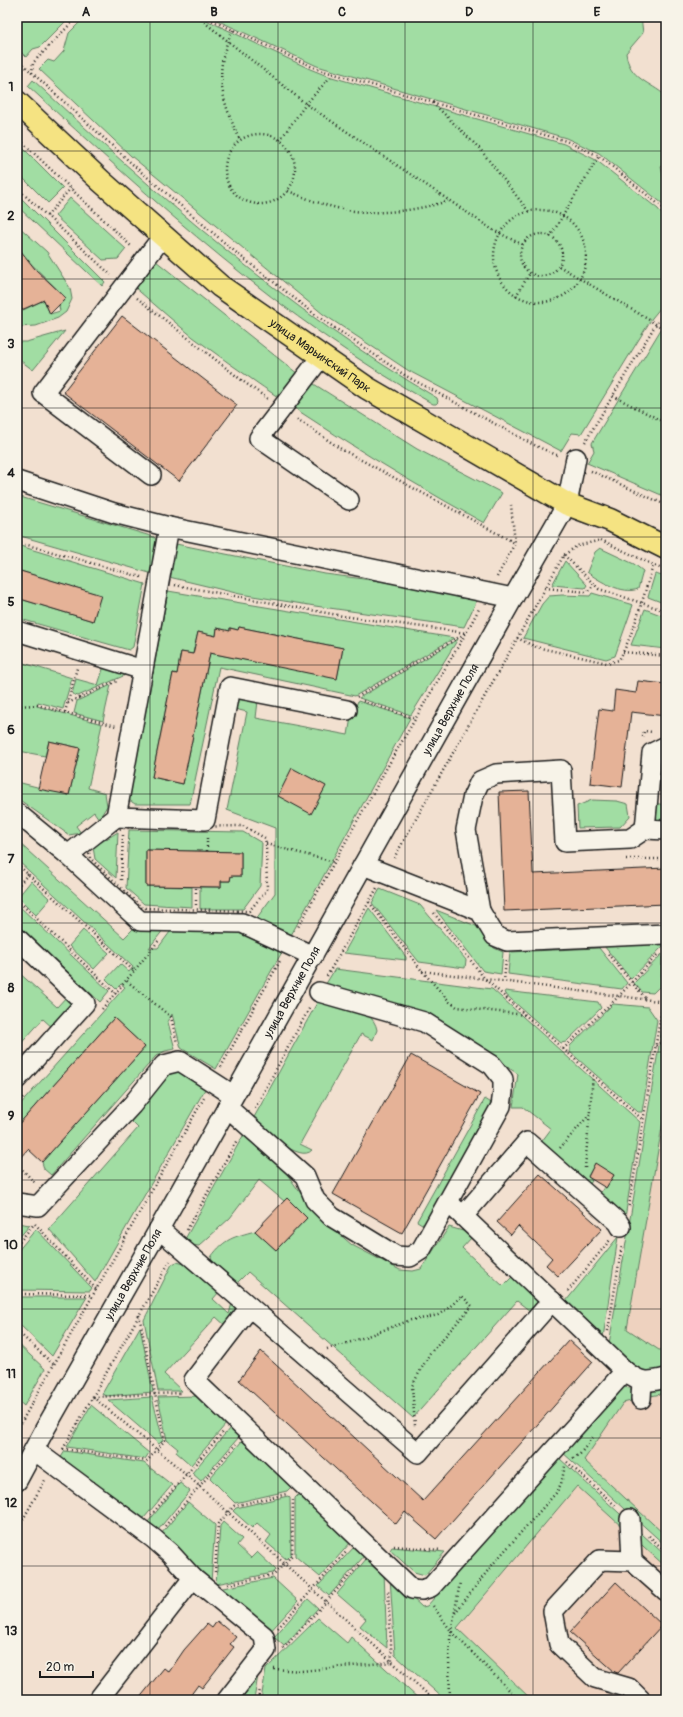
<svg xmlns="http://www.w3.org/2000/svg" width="683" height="1717" font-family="Pangolin,sans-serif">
<rect width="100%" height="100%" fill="#f2e0d0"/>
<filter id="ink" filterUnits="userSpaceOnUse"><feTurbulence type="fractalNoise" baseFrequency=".025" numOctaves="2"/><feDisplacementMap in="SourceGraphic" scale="8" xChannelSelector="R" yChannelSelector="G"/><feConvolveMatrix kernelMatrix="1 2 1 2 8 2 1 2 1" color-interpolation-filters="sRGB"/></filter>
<g filter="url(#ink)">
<!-- built -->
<g fill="#eed2bf">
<path d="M666 1104V1349L659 1350 627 1329Z"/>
<path d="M666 1393V1536L583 1460 623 1403Z"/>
<path d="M577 1486 666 1567V1700H532L457 1629Z"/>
</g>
<!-- green -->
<g fill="#a1dda3" stroke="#5e7c60" fill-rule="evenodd">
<path d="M17 17H70L40 47 33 49 26 57 17 48Z"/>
<path d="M85 17H200L310 69 325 75 564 144 596 160 658 209 666 220V301L652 318 581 434 572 433 561 451 409 371 323 314 131 156 39 69 48 60 54 62 64 51 69 33Z"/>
<path d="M210 17H641L643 33 626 53C629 79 650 82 666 96V161L661 167 666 189V209L663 204 599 153 566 138 317 66Z"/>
<path d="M33 80C158 196 288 311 437 398L438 402 436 404H433C282 320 154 202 28 86Z"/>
<path d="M17 142 63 188 48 203 17 172Z"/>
<path d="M17 194 105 282 102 286 17 206Z"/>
<path d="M70 198 126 249 118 259 103 260 55 216Z"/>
<path d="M17 225 47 252 70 288 72 299 66 312 58 318 36 326 17 327V308L21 311 44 300 50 314 60 311 59 306 66 298 17 250Z"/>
<path d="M156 261 298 374 417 449 502 493 484 523C383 467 286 406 193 337 173 321 153 303 133 286Z"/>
<path d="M666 321V497L587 463 594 451 592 443Z"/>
<path d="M65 331 33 370 17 358V342H26Z"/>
<path d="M17 496 154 537 158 542 153 574 17 535Z"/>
<path d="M176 544 325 574 480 594 464 627 315 606 240 594 169 577Z"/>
<path d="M17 545 145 584 133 647 129 650 17 618V598L93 621 100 595 17 570Z"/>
<path d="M600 548 634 564 643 571 638 589C623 595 599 581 587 572L595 552Z"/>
<path d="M565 561 587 585 585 588 552 585Z"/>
<path d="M655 574 666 577V604L648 597Z"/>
<path d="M168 591 454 638 355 696 219 667 190 804H135L129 800ZM239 627 343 648 337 678 210 653 183 784 152 777 173 673 177 674 181 652 193 654 198 632 216 636 217 628 230 631V628L238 630Z"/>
<path d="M592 593 633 605 615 656 606 659 523 638 542 604 549 596 562 595 590 596Z"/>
<path d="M645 609 666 617V649L631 645Z"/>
<path d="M458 639 411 715 359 698Z"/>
<path d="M17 661 72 678 63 709 38 702 37 706 102 724 88 788 105 793 107 806 99 819 94 812 76 826 81 833 69 835 17 798V782L69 795 80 748 49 741 45 756 19 751 21 737 17 736Z"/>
<path d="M104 666 130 673 78 696 72 694 76 679 98 685Z"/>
<path d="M111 685 103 721 74 713 77 701Z"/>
<path d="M235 696 258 701 256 718 348 735 351 717 358 701 410 718 290 937 256 919 275 893V828L227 810 247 712 231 708Z"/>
<path d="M666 756V771L657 770Z"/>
<path d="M592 800 617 801 628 804 630 816 620 827 578 828 577 806Z"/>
<path d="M653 803 666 805V825H652Z"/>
<path d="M129 830 243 832 262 843 260 886 243 909H200V887H221V881H230L231 876H241V852L146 850V886L192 887V907L144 904 126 888Z"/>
<path d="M118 832 116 878 95 859 93 847Z"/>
<path d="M17 841 124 938 135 927 164 929 149 948H158L173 928H237L282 952 216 1069 181 1048 172 1014 168 1022 175 1049 165 1051 156 1056 51 1175 44 1169 42 1162 145 1047 114 1018 17 1126V1108L125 987 121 984 116 989 106 979 120 964 129 972 133 967 17 860Z"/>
<path d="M31 881 50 899 36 915 18 897Z"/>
<path d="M380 889 420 905 466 960 465 968 419 962 372 903Z"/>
<path d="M18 905 109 991 100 1002 17 924Z"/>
<path d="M369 908 406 957V960L344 953Z"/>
<path d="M436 910 476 926 494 948 503 952 501 974 483 971Z"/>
<path d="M83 930 109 953 94 969 69 946Z"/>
<path d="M663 943V946L631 979 604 946Z"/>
<path d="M599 948 627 983 622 989 508 974 510 952Z"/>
<path d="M662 954 661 985 653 993 642 992 634 983Z"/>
<path d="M335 969 492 989 640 1122 625 1218 599 1196 604 1187 606 1188 614 1175 595 1164 588 1176 592 1181 588 1186 539 1145 551 1129 523 1107H513L518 1074 426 1013 324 987Z"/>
<path d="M17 971 57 1007 67 996 74 1005 54 1029 43 1019 17 1048Z"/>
<path d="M505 991 598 1002 601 1008 566 1042 561 1043 504 993Z"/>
<path d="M318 1001C337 1006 373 1006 377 1030L373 1040 361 1034 300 1144 312 1150C300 1164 263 1129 252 1121Z"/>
<path d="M613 1004 648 1007 657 1020 642 1112H638L570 1052V1046Z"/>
<path d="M666 1015V1104L627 1329 659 1350 666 1349V1369L645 1373 637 1368 609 1344 663 1022Z"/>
<path d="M178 1068 208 1084 95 1282 49 1229 138 1128 128 1118 168 1076Z"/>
<path d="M485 1099 493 1104 427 1227 417 1221Z"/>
<path d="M244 1134 277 1160 314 1212 352 1245 400 1270 413 1271 421 1269 449 1227 470 1233 472 1237 462 1248 503 1286 514 1275 540 1300 530 1311 517 1301 413 1418 248 1272 237 1283 212 1261 211 1257C225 1238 234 1237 255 1231L276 1250 307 1218 287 1198 284 1201 259 1180 230 1218 199 1246 191 1245 185 1239Z"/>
<path d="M17 1223 30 1225 17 1240Z"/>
<path d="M36 1229 92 1288 90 1291 17 1290V1252Z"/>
<path d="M618 1237 603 1338 566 1301Z"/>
<path d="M177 1262 188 1265 219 1292 213 1299 229 1314 232 1303 236 1310 227 1327 216 1317 164 1374 182 1391H158L144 1320 172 1264Z"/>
<path d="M17 1297H87L52 1356 17 1322Z"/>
<path d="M140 1327 153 1392 106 1396 102 1394Z"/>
<path d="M17 1343 45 1369 24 1406 17 1400Z"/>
<path d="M666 1383V1393L646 1397 653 1388Z"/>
<path d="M623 1387 630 1388 635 1400 623 1403 584 1460 666 1536V1546L562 1452Z"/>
<path d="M199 1396 226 1424 191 1465 176 1452 178 1449 167 1440 158 1397Z"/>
<path d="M152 1397 163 1440 159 1444 108 1400Z"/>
<path d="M91 1405 149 1453 145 1459 67 1447Z"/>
<path d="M230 1428 239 1437 201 1481 192 1473Z"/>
<path d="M242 1441 291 1487 287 1491 235 1503 210 1478Z"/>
<path d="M65 1451 144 1463 172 1485 144 1518 60 1459Z"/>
<path d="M559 1458 666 1556V1567L577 1486 457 1628 532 1700H445L395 1655 390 1577 422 1607 427 1606Z"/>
<path d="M180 1483 190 1491 158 1530 148 1522Z"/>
<path d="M299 1494 351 1542 320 1577 295 1556V1498Z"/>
<path d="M288 1496 290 1498 291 1554 286 1559 266 1542 271 1535 257 1523 252 1528 233 1511 236 1508Z"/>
<path d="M188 1502 215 1525 211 1582 161 1534Z"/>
<path d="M223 1522 242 1539 237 1545 251 1558 257 1552 276 1570 273 1573 216 1584 220 1526Z"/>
<path d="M355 1546 365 1555 329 1596 318 1586Z"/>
<path d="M392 1547 445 1552 425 1575 414 1572 390 1550Z"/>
<path d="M367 1558 384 1572 387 1648 360 1626 366 1619 337 1594Z"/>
<path d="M273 1578 298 1601 268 1634 218 1589Z"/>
<path d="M308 1599 318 1608 284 1646 274 1637Z"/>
<path d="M318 1618 347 1643 351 1637 420 1700H261L266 1669Z"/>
<path d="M258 1675 254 1700H237Z"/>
</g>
<!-- building -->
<g fill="#e5b297" stroke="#1c1c1c">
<path d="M17 246 35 269 66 298 50 314 44 300 17 312Z"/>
<path d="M122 316 237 405 179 481 63 392Z"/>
<path d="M17 570 101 595 93 621 17 598Z"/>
<path d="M239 627 343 648 337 679 210 653 183 784 152 777 173 673 177 674 181 652 193 654 198 632 216 636 217 628 230 631V628L238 630Z"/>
<path d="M638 681 666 684V716L631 712 622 787 590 783 599 709 613 711 615 690 636 693Z"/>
<path d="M49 741 80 748 69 795 38 789Z"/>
<path d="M292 768 326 786 311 814 278 796Z"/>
<path d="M529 791 533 874 666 868V904L504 911 499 792Z"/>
<path d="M146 850 241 852V876H231L230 881H221V887L146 886Z"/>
<path d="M114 1018 145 1047 42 1162 28 1149 17 1161V1126Z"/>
<path d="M411 1055 480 1094 402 1233 333 1194Z"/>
<path d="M595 1163 614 1175 606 1188 588 1177Z"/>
<path d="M540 1174 602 1229 558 1276 546 1265 552 1258 518 1226 511 1235 497 1222Z"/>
<path d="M287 1198 307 1218 276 1250 255 1231Z"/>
<path d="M569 1340 593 1362 436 1539 405 1512 396 1524 239 1380 261 1351 423 1501Z"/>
<path d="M616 1582 662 1625 618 1673 615 1672 570 1632Z"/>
<path d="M217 1621 236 1637 230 1644 234 1647 202 1688 198 1685 187 1700H138L164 1668 169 1672 184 1650 207 1624 212 1628Z"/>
</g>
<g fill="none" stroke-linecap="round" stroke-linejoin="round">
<!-- minor casing -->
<g stroke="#1c1c1c" stroke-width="22">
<g id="minor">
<path d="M321 357 259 438 349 500"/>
<path d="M151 475 43 393 163 236"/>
<path d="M17 481 114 513 169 527 513 598"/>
<path d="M169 527 116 817 68 855 140 921 242 923 313 956"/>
<path d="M17 631 143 670"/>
<path d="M666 746 652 753 645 829 666 830"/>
<path d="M17 813 68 855"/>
<path d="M116 817 205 820 230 687 347 710"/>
<path d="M363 865 480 911 495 936 507 941 666 934"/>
<path d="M480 911 466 830 473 796 480 781 496 774 561 770 565 842 630 839 645 829"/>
<path d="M17 938 85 1003 17 1079"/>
<path d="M227 1107 305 1176 315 1200 332 1217 396 1256 410 1257 421 1250 501 1106 503 1092V1079L492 1065 424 1022 319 992"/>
<path d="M448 1202 625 1371"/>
<path d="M17 1203 38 1206 132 1105 164 1065 180 1061 233 1095"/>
<path d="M463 1216 527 1142 618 1222 621 1227"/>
<path d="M159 1229 250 1307 194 1380 412 1589 422 1590 431 1587 625 1371C641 1383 647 1383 666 1378"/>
<path d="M250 1307 418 1453 552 1301"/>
<path d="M641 1399 642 1381"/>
<path d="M34 1450 154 1539 170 1553 193 1578 264 1636 266 1650 227 1700"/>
<path id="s1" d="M17 1481 45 1429 159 1229 513 598 567 504 576 458"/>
<path d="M630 1519 632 1561"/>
<path d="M98 1700 193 1578"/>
<path d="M641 1700 629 1688 595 1678 559 1644 553 1611 600 1560 632 1561 666 1591"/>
</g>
</g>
<!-- major casing -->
<g stroke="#1c1c1c" stroke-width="25">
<g id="major">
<path id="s2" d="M17 102 101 181 220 286 367 388 567 504 610 520 666 548"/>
</g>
</g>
<!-- path -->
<g stroke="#1c1c1c" stroke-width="2.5" stroke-dasharray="1 3" stroke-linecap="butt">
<path d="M198 17 306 104 493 230 523 245"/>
<path d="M205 17 317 69 566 141 599 156 662 207 666 213"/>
<path d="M233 30C212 70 222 102 240 140"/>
<path d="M17 59 140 171 239 255 317 316 406 376 536 446 559 456"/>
<path d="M32 73 33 63 77 17"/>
<path d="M433 103 480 149 529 212"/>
<circle cx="260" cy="169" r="35"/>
<path d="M17 137 132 247"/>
<path d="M280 140 306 104 333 74"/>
<path d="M17 188 111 275"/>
<path d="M288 191C299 195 309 200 320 203 362 218 407 213 448 201"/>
<circle cx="540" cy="256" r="46"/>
<path d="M47 216 71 188"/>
<circle cx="541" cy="255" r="21"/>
<path d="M550 237 599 156"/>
<path d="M559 266 666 330"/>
<path d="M516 296 530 273"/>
<path d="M137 298 244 382 268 399"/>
<path d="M613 396 666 423"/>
<path d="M297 419 341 449 515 543"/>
<path d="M585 442 656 324 666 311"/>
<path d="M591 471 666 505"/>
<path d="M17 542 141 577"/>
<path d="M564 555 599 589 666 611"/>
<path d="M497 577 515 543 511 505"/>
<path d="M175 585 343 616 466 633 394 755 297 929"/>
<path d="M545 588 587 592 594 585"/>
<path d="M517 638 536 647 607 663 619 660C635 631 643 597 653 566"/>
<path d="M623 652 666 656"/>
<path d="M357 697 466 633 479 609"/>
<path d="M363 701 416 719"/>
<path d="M68 703 117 681"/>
<path d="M17 706 37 705 116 726"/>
<path d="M65 712 77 668"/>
<path d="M643 737 644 731 653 732"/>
<path d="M243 826 265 838 266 844 267 890 249 911 142 908 90 858 88 847 112 831 123 828Z"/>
<path d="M266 844 334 862"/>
<path d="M207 851V837"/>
<path d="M394 858 564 555 577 546 601 540 666 571"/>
<path d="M626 859H666"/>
<path d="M17 864 134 971 160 939"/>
<path d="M121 880 123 835"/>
<path d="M17 887 28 874"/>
<path d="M17 900 116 994"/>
<path d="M369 902 422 971 450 1002 457 1007 525 1015"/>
<path d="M196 905V887"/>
<path d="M434 913 485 979 643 1120"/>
<path d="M608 954 646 999"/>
<path d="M422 971 666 1002"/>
<path d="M327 976 377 888"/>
<path d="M127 981 171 1017 177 1043"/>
<path d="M504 982 506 959"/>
<path d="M102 1009 134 971"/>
<path d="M656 1046 666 1038"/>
<path d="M563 1049 619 996 659 953"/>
<path d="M221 1067 281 959"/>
<path d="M17 1104 24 1096"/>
<path d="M255 1108 310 1007"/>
<path d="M560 1148 590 1114"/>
<path d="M17 1164 36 1184"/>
<path d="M585 1168 593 1076"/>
<path d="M629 1206 663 1002 666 952"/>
<path d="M35 1224 96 1289"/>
<path d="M187 1230 237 1140"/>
<path d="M17 1245 34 1224"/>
<path d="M568 1291 610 1240"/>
<path d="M17 1294 92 1295"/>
<path d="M139 1315 155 1394 181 1393"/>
<path d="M17 1331 53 1364"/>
<path d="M608 1331 622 1245"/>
<path d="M327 1349 351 1342 411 1320 426 1318 438 1315 447 1309 462 1296 472 1306 430 1353 412 1386 415 1426"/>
<path d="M93 1397 186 1474 434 1700"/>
<path d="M17 1430 204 1098"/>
<path d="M63 1449 170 1261"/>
<path d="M63 1449 147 1461 165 1440 155 1394 94 1397"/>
<path d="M573 1458 580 1454 593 1437"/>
<path d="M567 1462 617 1507"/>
<path d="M151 1515 224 1431"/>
<path d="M165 1526 236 1444"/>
<path d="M17 1530 45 1480"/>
<path d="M649 1536 666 1552"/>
<path d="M394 1546 441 1550"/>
<path d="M215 1572 218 1524 234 1506 287 1494"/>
<path d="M228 1584 274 1575 292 1555 293 1500"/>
<path d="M433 1606 451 1631 519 1700"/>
<path d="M455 1613 493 1564 556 1493 561 1484 565 1466"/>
<path d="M278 1628 347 1551"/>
<path d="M283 1648 285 1647 361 1563"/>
<path d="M274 1669 301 1671 392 1662 388 1590"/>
<path d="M258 1700 260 1689"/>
<path d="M450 1700 449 1659 450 1639 460 1582"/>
</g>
<!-- minor -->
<use href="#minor" stroke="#f7f3e8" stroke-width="19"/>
<!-- major -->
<use href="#major" stroke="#f5e382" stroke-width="22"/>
</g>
</g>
<!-- grid -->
<path fill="none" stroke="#1c1c1c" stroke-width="1" stroke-opacity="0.55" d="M150 17V1700M278 17V1700M405 17V1700M533 17V1700M17 151H666M17 279H666M17 408H666M17 537H666M17 665H666M17 794H666M17 923H666M17 1052H666M17 1180H666M17 1309H666M17 1438H666M17 1566H666"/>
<g text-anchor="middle" stroke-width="3.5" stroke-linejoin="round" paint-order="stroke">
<!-- street labels -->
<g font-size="12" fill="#1c1c1c" stroke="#f7f3e8">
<text dy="4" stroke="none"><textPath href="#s2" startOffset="396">улица Марьинский Парк</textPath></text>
<text dy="4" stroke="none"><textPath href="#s1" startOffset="885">улица Верхние Поля</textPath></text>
<text dy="4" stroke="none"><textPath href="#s1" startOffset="561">улица Верхние Поля</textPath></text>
<text dy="4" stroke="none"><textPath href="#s1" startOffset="237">улица Верхние Поля</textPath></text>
</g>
</g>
<!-- margin -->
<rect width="683" height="1717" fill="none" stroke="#f7f3e8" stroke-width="44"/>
<!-- scale -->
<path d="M40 1671v6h53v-6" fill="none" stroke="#1c1c1c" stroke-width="2"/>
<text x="46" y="1671" font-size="12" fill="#1c1c1c" stroke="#f7f3e8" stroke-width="3" paint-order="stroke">20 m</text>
<rect x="22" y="22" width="639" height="1673" fill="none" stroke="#1c1c1c" stroke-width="1.5"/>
<g font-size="13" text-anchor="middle" font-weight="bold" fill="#1c1c1c">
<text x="86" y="16">A</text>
<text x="214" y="16">B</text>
<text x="342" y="16">C</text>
<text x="469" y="16">D</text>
<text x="597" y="16">E</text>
<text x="11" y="91">1</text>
<text x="11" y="220">2</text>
<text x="11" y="348">3</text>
<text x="11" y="477">4</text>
<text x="11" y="606">5</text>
<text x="11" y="734">6</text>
<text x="11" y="863">7</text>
<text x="11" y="992">8</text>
<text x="11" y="1120">9</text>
<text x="11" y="1249">10</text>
<text x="11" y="1378">11</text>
<text x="11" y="1507">12</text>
<text x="11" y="1635">13</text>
</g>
</svg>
